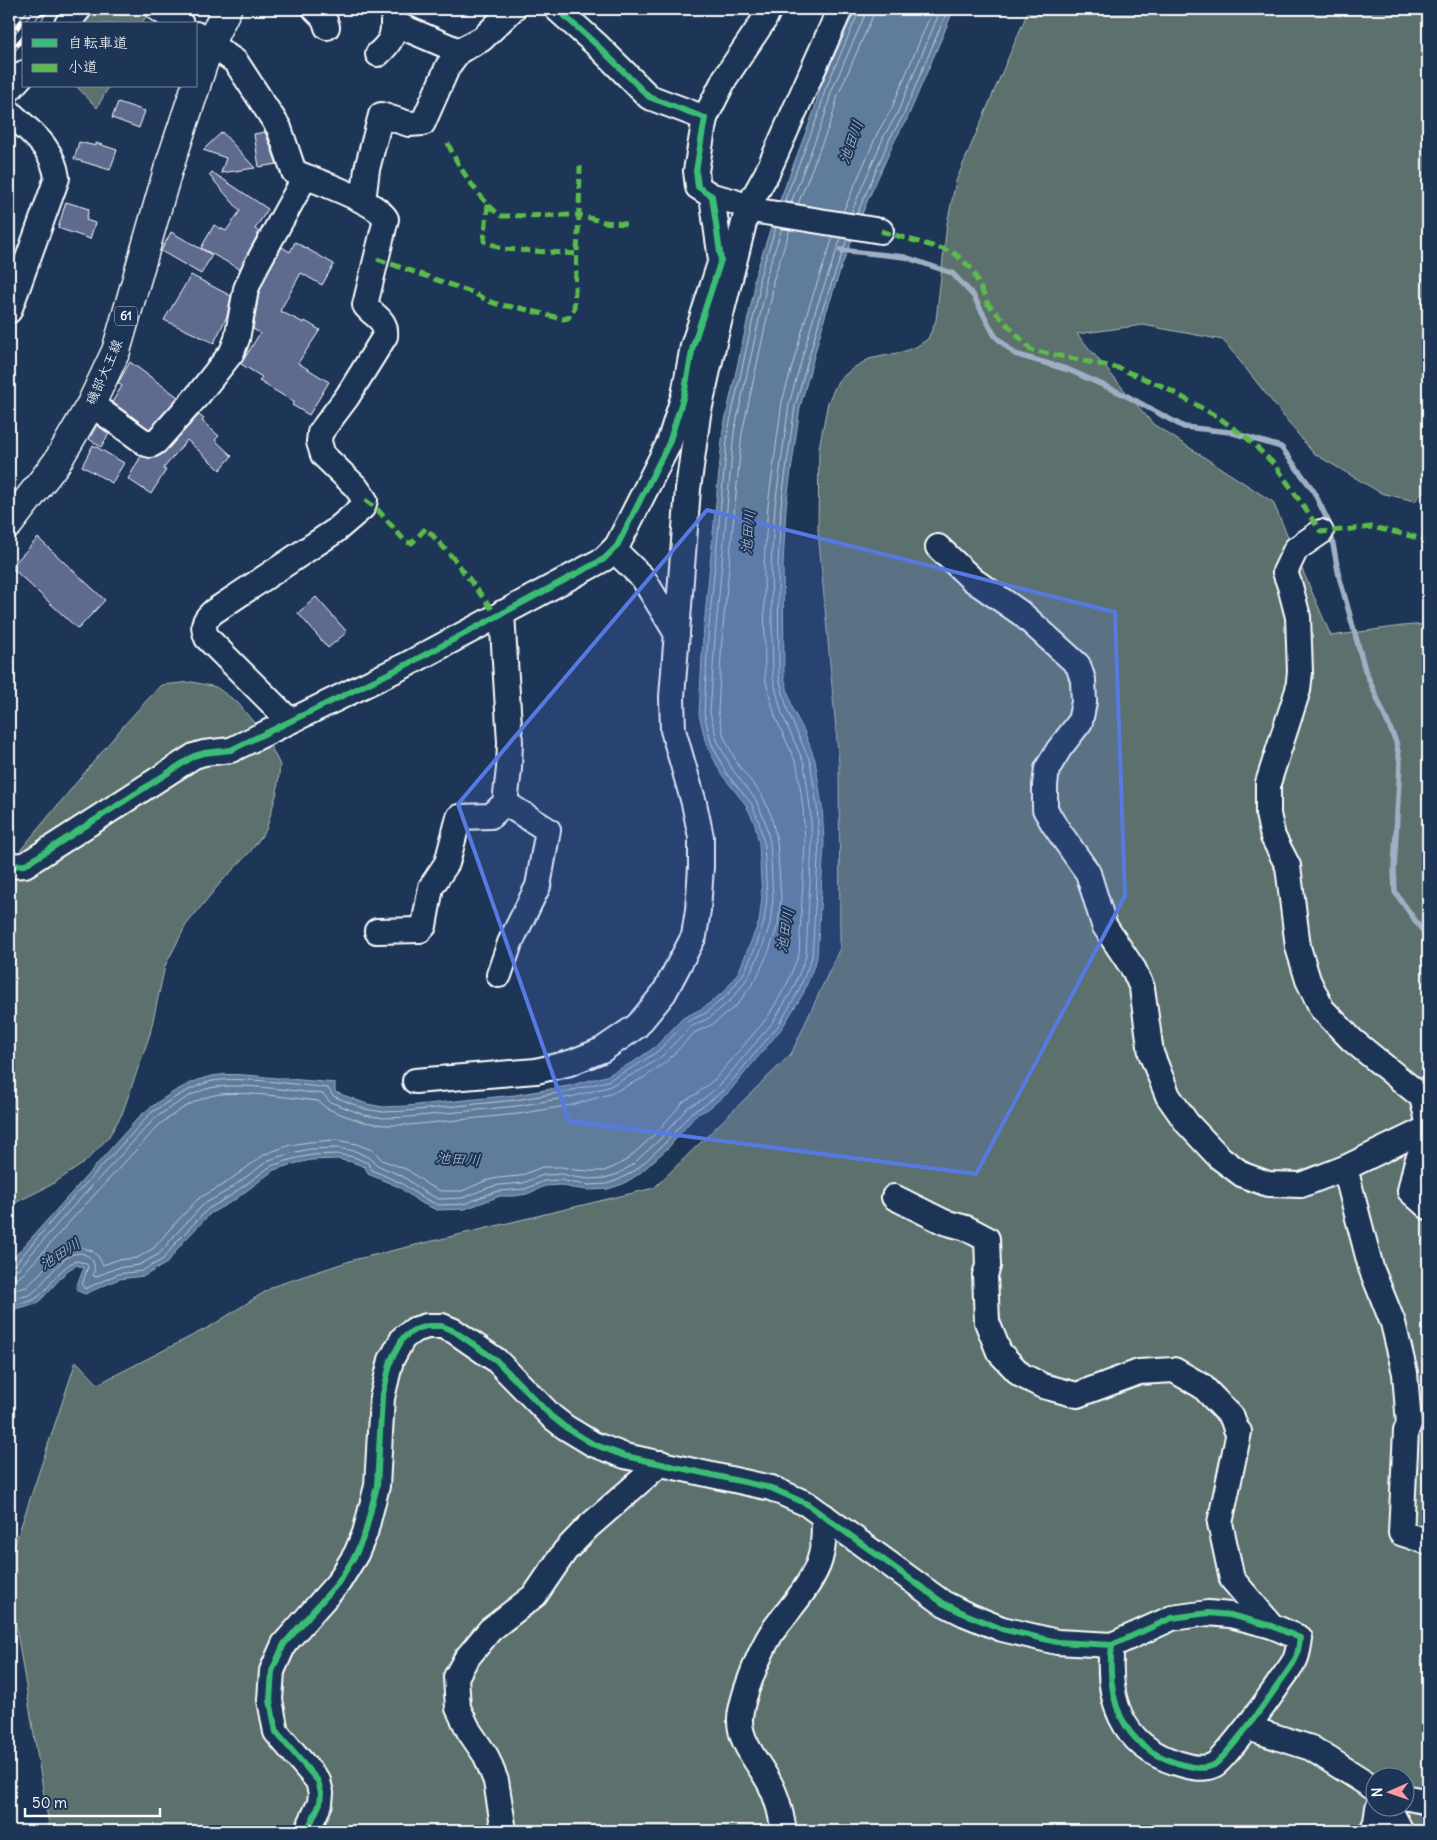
<svg xmlns="http://www.w3.org/2000/svg" width="1437" height="1840" font-family="Delius,'Klee One',sans-serif">
<rect width="100%" height="100%" fill="#1d3557"/>
<filter id="ink" filterUnits="userSpaceOnUse"><feTurbulence type="fractalNoise" baseFrequency=".02" numOctaves="2"/><feDisplacementMap in="SourceGraphic" scale="10" xChannelSelector="R" yChannelSelector="G"/><feConvolveMatrix kernelMatrix="1 2 1 2 8 2 1 2 1" color-interpolation-filters="sRGB"/></filter>
<g filter="url(#ink)">
<!-- green -->
<g fill="#5b716d" stroke="#adb8b6" fill-rule="evenodd">
<path d="M92 9H144L148 12 142 24H81Z"/>
<path d="M1029 9H1428V486L1415 501 1381 493 1313 453 1223 340 1143 325 1077 334 1153 424 1273 502 1331 636 1402 626 1428 624V1831H50L9 1584V1562L76 1361 98 1384 211 1326 274 1286 353 1260 654 1188 791 1054 840 948 839 764 818 530 819 448 828 402 838 381 853 368 869 359 902 352 916 347 928 339 936 320 947 224 956 181ZM1374 1778H1404V1808H1374Z"/>
<path d="M76 86H109L97 108Z"/>
<path d="M192 682 216 687 238 703 267 739 280 765 277 792 266 830 250 852 222 881 186 925 165 966 150 1034 122 1114 108 1138 84 1163 51 1185 9 1206V864L125 724 161 685Z"/>
</g>
<!-- water -->
<path fill="#5f7b9c" stroke="#9fb0c4" d="M856 9H954L907 119 895 140 866 204 842 265 826 313 800 407 786 507 783 565 784 677 793 710 805 733 815 760 822 806 824 843 817 958 803 994 782 1028 729 1092 708 1109 696 1115 669 1147 639 1174 623 1184 608 1189 588 1190 572 1188 561 1185 545 1186 527 1194 514 1196H500L465 1209 437 1210 419 1202 399 1187 368 1174 365 1167 352 1162 337 1159 311 1160 293 1164 274 1170 233 1201 211 1213 183 1242 167 1263 144 1276 119 1279 85 1294 78 1291 76 1287 84 1268 77 1265 68 1270 37 1304 18 1308 9 1314V1263L138 1118C155 1102 182 1085 204 1078 223 1072 247 1075 266 1077 289 1079 312 1081 335 1083V1092L367 1104 383 1107 407 1106 515 1095 568 1086 606 1076 635 1061 655 1047 683 1018 703 1008 725 991 739 971 759 922 762 898 759 844 755 824 746 805 722 775 706 744 699 714 703 637 723 430 754 291V279L780 200 814 111 820 88Z"/>
<g fill="none" stroke-linecap="round" stroke-linejoin="round">
<!-- shore -->
<g stroke="#bfcad7" stroke-width="1">
<path d="M784 202 819 113 825 90 860 9"/>
<path d="M791 203 825 115 831 92 865 15 866 9"/>
<path d="M798 204 832 118 838 95 872 18 874 9"/>
<path d="M843 212 878 132 891 110 933 9"/>
<path d="M851 213 884 136 897 114 941 9"/>
<path d="M857 214 890 138 903 116 948 9"/>
<path d="M9 1266 15 1264 63 1208 151 1113C167 1102 186 1090 205 1083 230 1074 299 1085 328 1088L333 1096 365 1109 383 1112 407 1111 516 1100 569 1091 607 1081 637 1065 658 1051 686 1022 706 1013 728 994 744 973 756 946 764 922 767 898 764 843 759 822 751 803 726 773 711 742 704 713 708 637 728 431 759 292V279L776 227"/>
<path d="M9 1272 19 1268 67 1213 155 1118C170 1108 192 1092 210 1088 240 1082 291 1091 323 1094L330 1102 346 1108 364 1115 384 1118 409 1117 517 1106 571 1097 608 1087 641 1070 662 1056 690 1027 709 1018 732 999 749 976 762 948 770 924 773 898 770 843 765 821 756 800 732 769 717 740 710 712 715 638 734 432 765 293V280L782 228"/>
<path d="M9 1280 18 1278 24 1273 73 1218 160 1124C175 1113 192 1101 210 1096 234 1089 291 1098 318 1101L326 1108 343 1115 363 1122 384 1125H409L518 1114 572 1105 610 1094 645 1077 666 1062 694 1033 713 1024 737 1005 756 979 769 951 778 925 781 898 777 841 771 815 762 795 738 765 724 737 718 712 722 638 742 433 772 295 773 281 790 229"/>
<path d="M9 1291 27 1287 55 1257 71 1247H81L92 1251 98 1256 103 1265 117 1260 137 1258 154 1248 169 1230 199 1198 223 1185 265 1154 290 1145 309 1142 336 1140 357 1144 374 1151 382 1160 408 1170 428 1185 441 1191H462L485 1181 498 1178 520 1176 542 1167H563L575 1170 589 1171H604L614 1167 628 1159 655 1134 683 1102 698 1093 716 1078 767 1018 786 986 799 954 805 843 803 808 797 765 775 716 765 678 764 565 768 505 782 402 809 307 833 237"/>
<path d="M9 1300C16 1296 24 1298 31 1294 45 1286 70 1235 92 1260 95 1265 95 1270 93 1275L95 1277 117 1268 139 1265 159 1254 175 1235 204 1204 227 1191 269 1160 291 1153 310 1149 337 1148 355 1151 370 1158 377 1165 404 1177 424 1192 439 1199 463 1198 487 1188 499 1185 523 1183 543 1175 562 1174 574 1177 589 1179 605 1178 618 1174 632 1165 660 1139 688 1107 702 1100 721 1084 773 1022 793 989 806 956 812 843 810 807 804 763 782 714 773 678 771 565 775 506 789 404 816 309 841 238"/>
<path d="M9 1308C18 1302 27 1304 35 1299 51 1289 56 1270 75 1261L85 1263 88 1266 82 1285 85 1289 118 1274 142 1271 163 1259 179 1239 208 1209 230 1196 271 1166 293 1159 311 1155 337 1154 354 1157 368 1163 372 1170 401 1183 421 1197 438 1205 464 1204 489 1194 499 1191 525 1189 544 1181 562 1180 573 1183 589 1185 607 1184 620 1179 636 1170 665 1143 692 1112 705 1105 726 1088 778 1026 798 992 812 957 819 843 817 806 810 761 788 712 779 677 778 565 781 506 795 406 822 311 847 239"/>
</g>
<!-- stream -->
<path stroke="#9fb0c4" stroke-width="5.5" d="M840 250 905 257 952 273 973 295 995 336 1015 354 1069 370 1125 395 1184 427 1230 432 1281 447 1313 490 1329 523 1339 576 1365 670 1396 742 1400 762 1394 869 1395 892 1422 930 1428 933"/>
</g>
<!-- building -->
<g fill="#5e6b8f" stroke="#fff">
<path d="M118 102 145 111 139 128 112 118Z"/>
<path d="M222 132 255 168 221 173 226 158 203 150Z"/>
<path d="M265 132 277 164 259 167 254 134Z"/>
<path d="M79 142 96 146V143L117 150 110 170 74 159Z"/>
<path d="M212 172 268 209 255 229 259 232 240 269 201 248 214 225 226 231 240 211 209 175Z"/>
<path d="M66 202 89 209 86 220 95 223 90 239 58 228Z"/>
<path d="M171 232 212 255 201 274 161 251Z"/>
<path d="M295 242 334 264 322 285 301 273 280 311 304 323 305 321 320 330 298 363 329 382 309 415 292 405 294 402 259 381 262 377 241 364 260 333 253 329 259 293 268 272 282 247 290 252Z"/>
<path d="M191 275 231 296 227 316 214 343 164 320Z"/>
<path d="M130 362 178 397 149 429 112 402 122 386 118 383Z"/>
<path d="M199 415 204 419 202 421 219 436 215 440 232 456 220 470 187 440 163 469 166 470 151 494 128 479 141 456 148 458 157 457 163 454Z"/>
<path d="M97 425 109 434 101 447 89 439Z"/>
<path d="M93 445 124 463 112 483 82 466Z"/>
<path d="M38 538 105 600 78 629 11 567Z"/>
<path d="M316 597 347 632 328 648 298 613Z"/>
</g>
<g fill="none" stroke-linecap="round" stroke-linejoin="round">
<!-- minor casing -->
<g stroke="#fff" stroke-width="28">
<g id="minor">
<path d="M158 9 181 24"/>
<path d="M315 9 324 18 327 27"/>
<path d="M9 18 16 9"/>
<path d="M393 23 459 51"/>
<path d="M67 24 79 9"/>
<path d="M196 34 236 62 279 128 294 172C316 181 376 201 386 219L365 305C374 317 387 319 385 336L347 397 320 433 319 442 323 455 356 487 365 500 363 507 335 531 213 612C203 621 202 626 207 638L290 721"/>
<path d="M378 54C397 37 391 33 395 9"/>
<path d="M9 90 24 73"/>
<path d="M9 112C31 133 53 146 57 178L9 311"/>
<path d="M705 118 725 78 764 20 769 9"/>
<path d="M712 196 732 201 758 211 881 231"/>
<path d="M363 201 367 169 381 115 409 124 423 123 448 66 459 51 482 39 513 9"/>
<path d="M91 404 147 444 151 445 156 442 198 395 232 352 237 339 246 289 256 266 305 177"/>
<path d="M1321 532 1296 549 1285 572 1290 586 1298 617 1300 672 1298 690 1268 783V814L1273 837 1288 866 1298 947 1308 980 1322 1009 1352 1040 1422 1097 1428 1121"/>
<path d="M938 547 973 580 1022 614 1078 665 1083 680 1084 702 1080 722 1059 749 1047 769 1045 785V809L1053 823 1088 873 1104 925 1134 970 1142 988 1151 1053 1168 1096 1187 1123 1219 1157 1243 1175 1268 1184 1301 1185 1345 1168 1428 1128"/>
<path d="M614 550 643 578 677 634"/>
<path d="M9 866 25 865 194 756 204 753 231 750 404 666 604 559 617 546 669 443 684 395 693 346 721 260 712 196 698 187 696 171 705 118 649 97 598 46 557 9"/>
<path d="M377 931 420 930 424 926 431 887 447 863 459 817 491 816 505 803 509 769 510 742 502 613"/>
<path d="M499 975 510 943 538 886 548 830 505 803"/>
<path d="M415 1081 536 1071 570 1063 602 1050 637 1026 664 993 694 936 698 910 701 867V837L694 803 673 730 672 697 688 489 698 415 715 338 748 207 767 173 840 9"/>
<path d="M1428 1132 1416 1165 1410 1191 1428 1207"/>
<path d="M1345 1168 1371 1268 1393 1323 1405 1373 1409 1424 1406 1431 1401 1533 1428 1542"/>
<path d="M894 1197 944 1222 966 1228 987 1239 988 1266 985 1275 987 1322 999 1352 1021 1375 1043 1386 1077 1395 1139 1372 1174 1370 1202 1386 1232 1417 1236 1429 1239 1432 1220 1523 1232 1579 1272 1626"/>
<path d="M1248 1728 1311 1748 1374 1788"/>
<path d="M1404 1797 1428 1802"/>
<path d="M1389 1808 1401 1831"/>
<path d="M307 1831 320 1803 321 1793 318 1781 276 1732 270 1700 272 1671 284 1644 338 1583 356 1554 365 1533 377 1486 382 1398 391 1360 403 1338 414 1330 427 1326H442L454 1331 496 1360 551 1416 565 1427 593 1444 625 1456 771 1488 807 1504 943 1603 965 1614 1002 1629 1057 1642 1112 1645 1172 1618 1208 1613 1230 1615 1272 1626 1300 1638C1299 1645 1298 1654 1295 1660 1290 1669 1283 1677 1278 1685 1262 1708 1246 1730 1227 1752 1223 1756 1219 1762 1214 1765 1202 1771 1188 1766 1177 1763 1121 1746 1106 1698 1112 1645"/>
<path d="M504 1831 496 1781 486 1756 469 1731 458 1708 456 1677 466 1659 490 1630 535 1595 565 1551 588 1527 661 1463"/>
<path d="M784 1831C781 1815 778 1799 770 1784 760 1764 739 1743 740 1719 741 1698 762 1645 775 1628 790 1608 808 1589 818 1565 824 1549 824 1533 824 1516"/>
<path d="M1372 1831 1376 1822 1378 1808"/>
</g>
</g>
<!-- major casing -->
<g stroke="#fff" stroke-width="31">
<g id="major">
<path d="M196 85 210 43 227 9"/>
<path d="M9 524 57 462 91 404 116 351 168 170 196 86"/>
</g>
</g>
<!-- minor -->
<use href="#minor" stroke="#1d3557" stroke-width="24"/>
<!-- major -->
<use href="#major" stroke="#1d3557" stroke-width="28"/>
<!-- rail casing -->
<g stroke="#fff" stroke-width="5.5">
<g id="rail">
<path d="M35 24 47 9"/>
<path d="M9 37 32 9"/>
<path d="M9 54 24 37"/>
</g>
</g>
<!-- rail -->
<use href="#rail" stroke="#1d3557" stroke-width="4" stroke-dasharray="11" stroke-linecap="butt"/>
<!-- quiet -->
<g stroke="#5cbc4b" stroke-width="5" stroke-dasharray="10 5" stroke-linecap="butt">
<path d="M448 143C455 162 484 207 502 216L579 215 580 166"/>
<path d="M488 204 484 241 503 249 578 254"/>
<path d="M881 231 953 252 972 269 988 304 1031 350 1118 368 1160 385 1218 417 1248 439 1276 466 1321 532 1372 527 1428 540"/>
<path d="M377 259 474 293 488 301 500 305 520 308 563 319 568 318 574 309 579 215 604 222 626 224"/>
<path d="M365 500 377 509 406 542 412 543 426 528 454 559 497 616"/>
</g>
<!-- cycleway casing -->
<g stroke="#1d3557" stroke-width="9">
<g id="cycleway">
<path d="M9 866 25 865 194 756 204 753 231 750 404 666 604 559 617 546 669 443 684 395 693 346 721 260 712 196 698 187 696 171 705 118 649 97 598 46 557 9"/>
<path d="M307 1831 320 1803 321 1793 318 1781 276 1732 270 1700 272 1671 284 1644 338 1583 356 1554 365 1533 377 1486 382 1398 391 1360 403 1338 414 1330 427 1326H442L454 1331 496 1360 551 1416 565 1427 593 1444 625 1456 771 1488 807 1504 943 1603 965 1614 1002 1629 1057 1642 1112 1645 1172 1618 1208 1613 1230 1615 1272 1626 1300 1638C1299 1645 1298 1654 1295 1660 1290 1669 1283 1677 1278 1685 1262 1708 1246 1730 1227 1752 1223 1756 1219 1762 1214 1765 1202 1771 1188 1766 1177 1763 1121 1746 1106 1698 1112 1645"/>
</g>
</g>
<!-- cycleway -->
<use href="#cycleway" stroke="#3abd76" stroke-width="6"/>
</g>
</g>
<!-- marked area -->
<path fill="#567ae2" fill-opacity="0.2" stroke="#567ae2" stroke-width="4" stroke-linejoin="round" d="M707 510 1115 612 1125 896 976 1174 569 1121 458 804Z"/>
<g text-anchor="middle" stroke-width="4" stroke-linejoin="round" paint-order="stroke">
<!-- shield labels -->
<rect fill="#1d3557" stroke="#bbc2cd" stroke-width="1" x="115" y="306.5" width="22" height="19" rx="4"/>
<g font-size="12" font-weight="bold" fill="#fff">
<text x="126" y="320">61</text>
</g>
<!-- street labels -->
<g font-size="14" fill="#fff" stroke="#1d3557">
<text transform="translate(104 372) rotate(-66)" y="5">磯部大王線</text>
</g>
<!-- water labels -->
<g font-size="15" font-style="italic" fill="#b7c4d2" stroke="#1d3557">
<text transform="translate(851 142) rotate(-70)" y="5">池田川</text>
<text transform="translate(748 532) rotate(-85)" y="5">池田川</text>
<text transform="translate(785 930) rotate(-80)" y="5">池田川</text>
<text transform="translate(458 1159) rotate(4)" y="5">池田川</text>
<text transform="translate(60 1254) rotate(-32)" y="5">池田川</text>
</g>
</g>
<!-- margin -->
<rect width="1437" height="1840" fill="none" stroke="#1d3557" stroke-width="30"/>
<rect x="15" y="15" width="1407" height="1810" fill="none" stroke="#fff" stroke-width="2" filter="url(#ink)"/>
<!-- legend -->
<rect x="22" y="22" width="175" height="65" fill="#1d3557" stroke="#77869a"/>
<rect x="32" y="39" width="25" height="8" fill="#3abd76" stroke="#77869a"/>
<text x="68" y="48" font-size="15" fill="#ffffff">自転車道</text>
<rect x="32" y="64" width="25" height="8" fill="#5cbc4b" stroke="#77869a"/>
<text x="68" y="72" font-size="15" fill="#ffffff">小道</text>
<!-- north arrow -->
<g transform="translate(1390 1792) rotate(268)"><circle r="24" fill="#1d3557" stroke="#77869a"/>
<path d="M0-4L9 19L0 12L-9 19Z" fill="#ff9aa2"/>
<text y="-8" font-size="14" font-weight="bold" text-anchor="middle" fill="#ffffff">N</text>
</g>
<!-- scale -->
<path d="M25 1808v8h135v-8" fill="none" stroke="#ffffff" stroke-width="2.5"/>
<text x="32" y="1808" font-size="15" fill="#ffffff" stroke="#1d3557" stroke-width="4" paint-order="stroke">50 m</text>
</svg>
